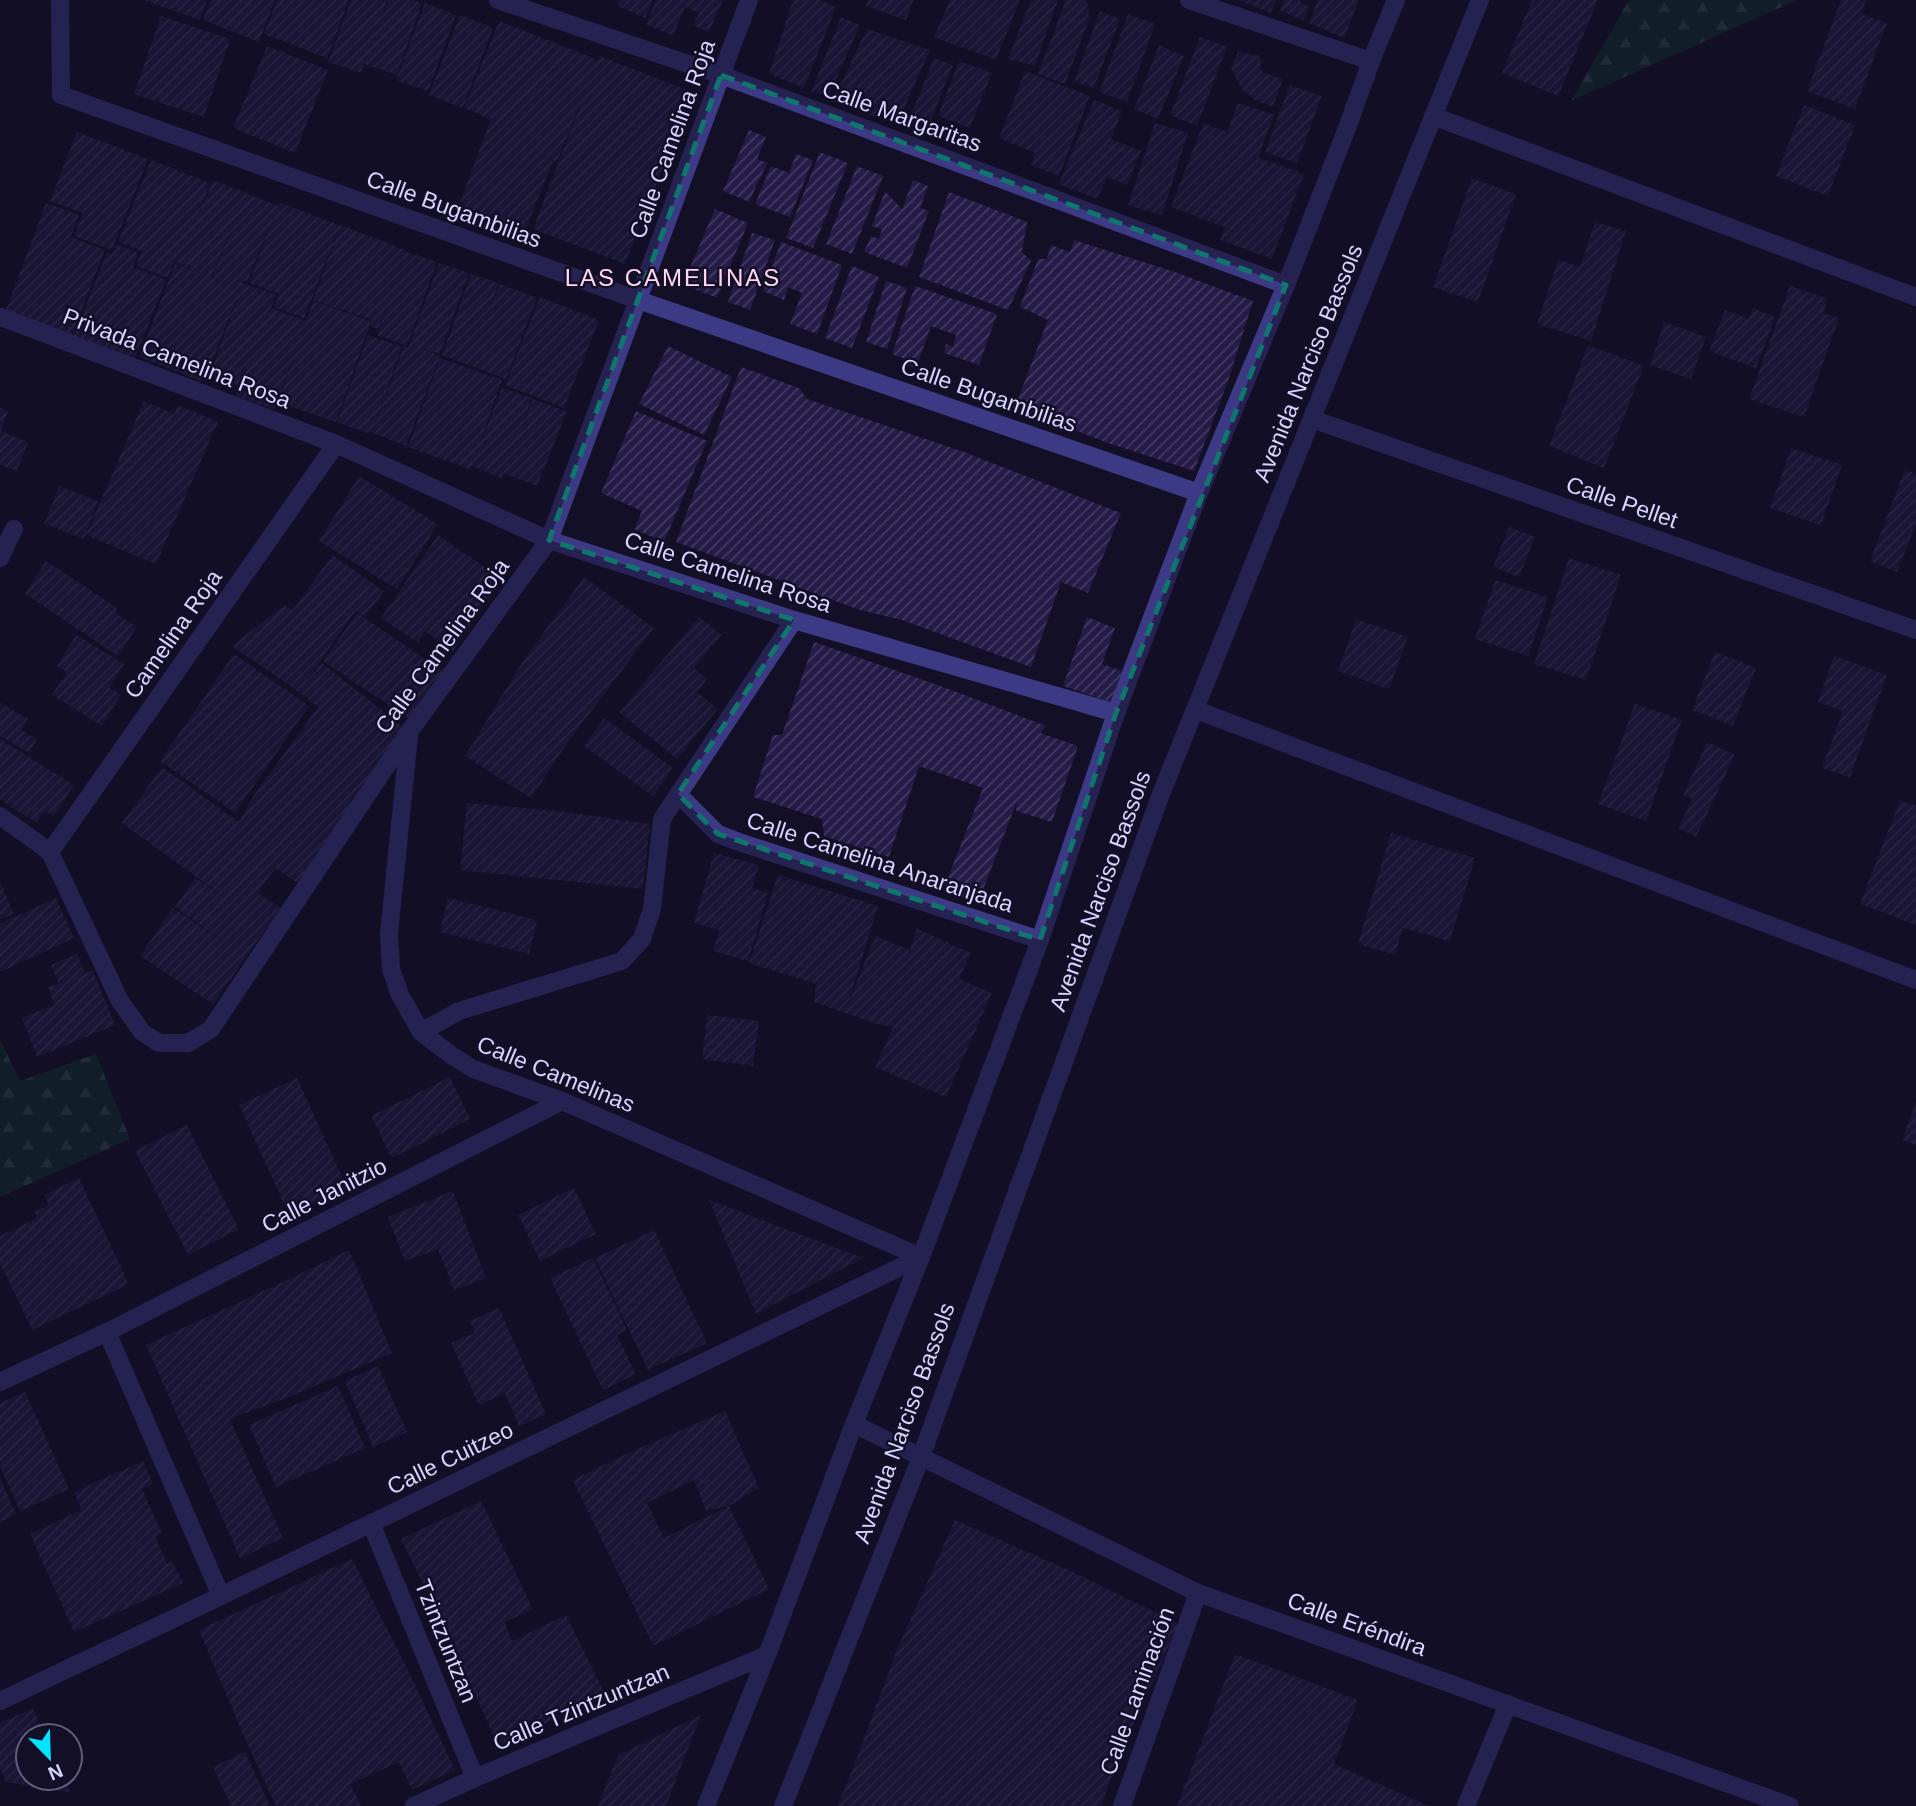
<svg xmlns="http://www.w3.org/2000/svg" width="1916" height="1806" font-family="Arial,sans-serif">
<defs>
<pattern id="forest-firs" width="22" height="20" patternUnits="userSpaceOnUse" patternTransform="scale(1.75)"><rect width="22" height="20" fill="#12302f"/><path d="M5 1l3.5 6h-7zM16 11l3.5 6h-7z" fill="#344d4e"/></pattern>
<pattern id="building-hatch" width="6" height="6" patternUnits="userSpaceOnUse" patternTransform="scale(1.75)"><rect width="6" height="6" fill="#241b47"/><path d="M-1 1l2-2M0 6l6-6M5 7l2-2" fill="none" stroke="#433b63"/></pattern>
</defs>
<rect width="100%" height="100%" fill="#130f26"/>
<!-- forest -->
<g fill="url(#forest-firs)">
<path d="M1629 0H1797L1571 101Z"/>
<path d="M0 1039 20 1081 96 1054 130 1139 0 1197Z"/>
</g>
<!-- building -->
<g fill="url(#building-hatch)">
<path d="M144 0H207L200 20Z"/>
<path d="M211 0H275L259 42 203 20Z"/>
<path d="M277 0H349L327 58 264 34Z"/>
<path d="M351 0H387L378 27 388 0H412L422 3 397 75 364 64 361 73 328 62Z"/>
<path d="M620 0H653L645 18 617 6Z"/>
<path d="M656 0H723L709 32 693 25 699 13 685 7 673 36 646 24Z"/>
<path d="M793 0H820L836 7 804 88 769 74Z"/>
<path d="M868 0H913L906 20 866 6Z"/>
<path d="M950 0H1020L996 60 934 37Z"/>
<path d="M1031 0H1058L1035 66 1008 59Z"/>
<path d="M1066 0H1087L1089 19 1065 84 1038 74Z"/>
<path d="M1238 0H1276L1271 13Z"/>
<path d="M1284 0H1300V2L1310 7 1303 20 1280 11Z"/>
<path d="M1318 0H1359L1344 38 1309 23Z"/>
<path d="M1532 0H1598L1558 96 1502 73Z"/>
<path d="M1841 0H1866L1861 14 1887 23 1855 109 1807 91Z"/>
<path d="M425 3 456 15 428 91 396 80Z"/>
<path d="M1100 11 1120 19 1094 88 1074 82Z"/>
<path d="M1128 14 1155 24 1127 102 1099 92Z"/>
<path d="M460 15 493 28 463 108 429 95Z"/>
<path d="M161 16 230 39 204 117 134 94Z"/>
<path d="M841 17 860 25 829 95 811 92Z"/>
<path d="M499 21 598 60 600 56 692 92 625 264 533 229 592 74 557 162 513 144 553 161 525 231 459 205 491 119 464 108Z"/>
<path d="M867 29 930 50 897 124 832 102Z"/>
<path d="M1200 37 1227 47 1197 126 1170 115Z"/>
<path d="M1159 45 1184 56 1158 119 1134 109Z"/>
<path d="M267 46 328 70 295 153 233 128Z"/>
<path d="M1238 52 1260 56 1262 72 1283 79 1273 107 1255 100 1242 89 1231 68Z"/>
<path d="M934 58 953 65 927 130 908 122Z"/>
<path d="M959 61 992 73 970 128 938 116Z"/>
<path d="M1025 71 1090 96 1059 176 1031 165 1035 153 999 138Z"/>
<path d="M1290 85 1322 96 1297 163 1265 152Z"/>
<path d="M1094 100 1122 111 1111 139 1141 151 1127 185 1107 177 1097 199 1059 184Z"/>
<path d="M1238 103 1274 115 1258 157 1304 174 1272 259 1220 240 1225 227 1171 207 1203 123 1227 132Z"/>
<path d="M1804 105 1855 125 1828 196 1776 176Z"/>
<path d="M1155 123 1188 133 1162 215 1128 205Z"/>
<path d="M749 130 766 137 757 159 767 163 749 202 723 191Z"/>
<path d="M77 132 148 159 112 250 74 236 83 213 50 201Z"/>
<path d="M820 152 848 163 813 248 786 238Z"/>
<path d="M796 154 813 160 790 217 755 204 771 166 789 173Z"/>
<path d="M151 160 210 183 196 220 213 180 279 206 280 203 375 238 407 251 406 252 437 262 407 346 377 335 387 308 378 329 370 326 372 320 313 300 339 228 304 318 274 307 279 294 249 283 272 220 247 282 243 281 242 283 276 295 271 308 306 321 313 301 371 321 336 422 278 402 294 356 274 409 236 396 240 386 210 375 237 298 204 382 139 357 175 264 241 288 212 277 234 223 211 277 178 264 179 262H174L168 278 136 266 142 251 118 242Z"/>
<path d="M857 166 883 176 852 254 826 244Z"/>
<path d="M1472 178 1516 194 1478 302 1433 287Z"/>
<path d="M913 180 928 186 920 208 929 211 907 268 864 252 871 236 879 239 882 229 872 226 885 191 902 209Z"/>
<path d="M949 192 1027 222 1022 252 1031 261 1008 310 919 277Z"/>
<path d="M46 203 79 215 71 237 105 250 71 337 5 313Z"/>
<path d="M715 209 748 223 717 298 683 284Z"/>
<path d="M1595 222 1626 231 1591 341 1537 324 1558 260 1580 267Z"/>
<path d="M752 233 775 240 750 310 728 302Z"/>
<path d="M1074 240 1175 272 1253 301 1228 381 1194 471 1108 443 1015 407 1048 320 1020 307 1038 259H1047L1051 245 1070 252Z"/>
<path d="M781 242 842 265 817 334 790 324 802 293 788 287 784 300 763 291Z"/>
<path d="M116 244 138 253 133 267 166 280 135 358 74 335 107 252 112 254Z"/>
<path d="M439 263 469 273 440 354 416 346 440 356 406 446 371 432 370 434 337 422 368 335 402 347 373 430 404 346 408 348Z"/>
<path d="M852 266 879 277 852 348 825 338Z"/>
<path d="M471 274 499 283 487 316 500 284 537 298 506 379 442 355Z"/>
<path d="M886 281 907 288 887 349 866 342Z"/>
<path d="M915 286 997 314 979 365 944 353 946 344 953 347 956 335 931 326 916 368 907 365 908 360 892 354Z"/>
<path d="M1790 286 1828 299 1823 313 1839 318 1804 417 1749 399Z"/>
<path d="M540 297 599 320 564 408 505 385Z"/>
<path d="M1753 308 1775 317 1756 368 1709 351 1725 310 1749 319Z"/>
<path d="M1664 322 1706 337 1691 379 1650 365Z"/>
<path d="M1588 345 1644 366 1604 468 1549 446Z"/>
<path d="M668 346 732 377 704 435 639 404Z"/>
<path d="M440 358 502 380 479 446 502 388 532 398 521 429 533 399 567 412 537 486 503 473 502 478 471 466 470 469 408 447Z"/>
<path d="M741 367 799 388 807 399 961 451 1121 513 1088 593 1061 582 1031 667 902 620 860 610 676 542Z"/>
<path d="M144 401 174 414 178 405 218 422 156 564 86 535Z"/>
<path d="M0 408 8 411 1 431 28 442 17 471 0 465Z"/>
<path d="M636 411 707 441 664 542 634 529 642 511 601 493Z"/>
<path d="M1791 448 1842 465 1821 525 1770 508Z"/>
<path d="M1905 469 1916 474V524L1897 572 1870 561Z"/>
<path d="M359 476 438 524 397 589 319 541Z"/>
<path d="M59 486 98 501 84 539 44 524Z"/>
<path d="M1509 527 1535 537 1519 577 1493 567Z"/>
<path d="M438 535 502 579 453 651 425 631 418 643 381 618Z"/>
<path d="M332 555 384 591 365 617 356 610 305 683 322 663 408 731 299 884 275 868 258 893 283 910 270 929 267 927 213 1004 140 956 173 908 227 944 175 907 195 878 223 896 122 823 162 767 239 822 254 795 318 707 299 692 232 646 284 605 293 610Z"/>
<path d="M1569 558 1621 575 1586 680 1534 664Z"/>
<path d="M46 561 116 607 117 614 137 627 118 656 25 594Z"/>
<path d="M584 577 654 628 568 742 531 798 465 756 523 661Z"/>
<path d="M1495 580 1548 597 1528 656 1475 639Z"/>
<path d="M357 613 443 671 410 719 323 661Z"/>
<path d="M699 617 722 635 694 668 707 679 697 692 718 709 677 759 619 712Z"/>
<path d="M1087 617 1115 628 1102 664 1122 671 1111 702 1063 686Z"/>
<path d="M1356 619 1408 637 1389 689 1338 671Z"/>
<path d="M76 635 124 664 109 688 121 695 102 726 52 695 67 672 57 666Z"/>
<path d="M814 642 946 688 1046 726 1040 733 1078 746 1052 822 1016 811 1017 801 978 903 943 890 983 788 919 766 889 857 824 836 822 819 753 797 773 735H782Z"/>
<path d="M1715 652 1756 668 1733 726 1692 710Z"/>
<path d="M234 654 309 706 235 813 160 761Z"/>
<path d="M1834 656 1887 675 1850 777 1822 768 1843 711 1818 702Z"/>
<path d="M0 703 28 719 21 730 37 739 30 753 0 736Z"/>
<path d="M1635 704 1682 720 1646 821 1598 804Z"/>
<path d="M604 718 673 768 653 796 584 746Z"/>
<path d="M0 739 74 785 54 816 45 810 37 823 0 800Z"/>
<path d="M1707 742 1735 755 1696 837 1678 828 1692 799 1683 795Z"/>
<path d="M1900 800 1916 806V925L1860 904Z"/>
<path d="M467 803 558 811 650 824 643 889 460 870Z"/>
<path d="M1391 833 1475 858 1450 941 1403 928 1395 955 1358 944Z"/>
<path d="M714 853 759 865 752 888 768 893 748 961 713 951 719 930 694 923Z"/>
<path d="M778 875 878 906 847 1007 875 936 910 950 917 929 971 953 959 979 992 993 946 1097 875 1067 893 1027 880 1025 814 1002 816 984 749 963Z"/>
<path d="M0 882 14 914 0 919Z"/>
<path d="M56 898 74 938 0 972V924Z"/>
<path d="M448 898 537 920 529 954 440 932Z"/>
<path d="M77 954 85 973 93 971 115 1025 37 1057 22 1018 55 1005 48 987 59 984 51 965Z"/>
<path d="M707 1015 759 1021 753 1066 702 1059Z"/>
<path d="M450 1077 470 1119 392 1158 371 1116Z"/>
<path d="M297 1078 347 1188 289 1215 239 1105Z"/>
<path d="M1916 1102V1145L1902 1140Z"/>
<path d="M187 1125 239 1229 188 1255 135 1151Z"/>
<path d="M79 1178 129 1284 32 1330 0 1263V1236L37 1218 35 1212 49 1205 44 1195Z"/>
<path d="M574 1188 596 1234 540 1261 518 1215Z"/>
<path d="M453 1191 486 1278 454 1290 438 1249 405 1261 388 1217Z"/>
<path d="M709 1200 863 1258 756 1314Z"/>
<path d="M654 1230 707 1343 648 1370 595 1258Z"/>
<path d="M349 1250 392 1353 284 1399 230 1419 283 1538 240 1558 146 1345 296 1276Z"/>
<path d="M593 1258 627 1330 617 1335 636 1374 603 1390 550 1278Z"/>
<path d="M499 1308 546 1414 519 1426 505 1393 479 1405 451 1343 475 1333 470 1321Z"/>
<path d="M378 1366 407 1432 373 1447 345 1381Z"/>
<path d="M338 1386 365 1448 276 1487 249 1425Z"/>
<path d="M25 1392 69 1489 20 1511 0 1466V1403Z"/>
<path d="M725 1411 759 1488 729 1506 706 1511 694 1480 647 1503 664 1538 729 1506 769 1589 653 1646 573 1480 624 1455Z"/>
<path d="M143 1461 153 1484 142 1489 162 1533 155 1536 167 1564 172 1561 183 1583 74 1632 30 1534 82 1510 74 1492Z"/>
<path d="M0 1479 16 1514 0 1522Z"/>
<path d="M481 1501 533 1609 505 1622 512 1641 566 1615 605 1694 498 1746 454 1647 401 1539Z"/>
<path d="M955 1520 1073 1572 1179 1624 1122 1749 1101 1806H837L853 1768 896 1652Z"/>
<path d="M352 1559 406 1666 455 1770 412 1790 399 1762 350 1784 361 1806H276L246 1741 199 1630Z"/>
<path d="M1235 1654 1358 1700 1334 1764 1429 1806H1177Z"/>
<path d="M33 1708 45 1736H28V1778H64L70 1792 6 1782 0 1767V1723Z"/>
<path d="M701 1715 666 1806H598L618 1755Z"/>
<path d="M245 1752 270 1806H231L213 1767Z"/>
</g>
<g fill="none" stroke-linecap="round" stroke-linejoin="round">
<!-- minor -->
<g stroke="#3d3a85" stroke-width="18">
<path d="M60 0 61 95 638 300 1199 493"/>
<path d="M498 0 721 75 1286 285"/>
<path d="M1189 0 1371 61"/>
<path d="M1433 116 1916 297"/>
<path d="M1 317 336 444 549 540 794 620 1116 713"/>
<path d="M1312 419 1916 630"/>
<path d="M0 558 14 529"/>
<path d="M1196 710 1916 980"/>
<path d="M409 736 389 934 391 969 400 995 421 1032 451 1055 473 1069 562 1101 921 1257"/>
<path d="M678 794 718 834 739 842 1040 940"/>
<path d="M0 816 50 852 120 1001 142 1032 159 1043H188L211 1029 409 732 549 540 749 0"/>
<path d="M50 852 336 444"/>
<path d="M421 1032 459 1011 622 961 642 939 652 909 662 819 794 620"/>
<path d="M107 1332 221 1596"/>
<path d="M0 1382 107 1332 562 1101"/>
<path d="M854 1424 1198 1593 1790 1806"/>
<path d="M371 1523 475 1778"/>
<path d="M0 1701 221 1596 921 1257"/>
<path d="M414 1806 475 1778 767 1655"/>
<path d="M1122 1806 1198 1593"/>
<path d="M1466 1806 1508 1704"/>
</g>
<!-- tertiary -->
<g stroke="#3d3a85" stroke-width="18">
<path d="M706 1806 767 1655 854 1424 921 1257 1040 940 1116 713 1199 493 1286 285 1349 123 1371 61 1396 0"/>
<path d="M783 1806 921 1457 1161 794 1480 0"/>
</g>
</g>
<!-- marked area -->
<path d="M0 0H1916V1806H0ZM721 75 1286 285 1116 713 1040 940 718 834 678 794 794 620 549 540Z" fill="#130f26" fill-opacity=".55" fill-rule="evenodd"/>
<path fill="none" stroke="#0f766e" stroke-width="5" stroke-dasharray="14 9" stroke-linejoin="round" d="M721 75 1286 285 1116 713 1040 940 718 834 678 794 794 620 549 540Z"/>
<g text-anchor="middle" stroke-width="5" stroke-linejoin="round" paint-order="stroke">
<!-- street labels -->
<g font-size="23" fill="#d9d4ff" stroke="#130f26">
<text transform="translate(902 116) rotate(20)" y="8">Calle Margaritas</text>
<text transform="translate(672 139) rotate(-70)" y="8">Calle Camelina Roja</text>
<text transform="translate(454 209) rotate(20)" y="8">Calle Bugambilias</text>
<text transform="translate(177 358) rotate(21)" y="8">Privada Camelina Rosa</text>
<text transform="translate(1308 363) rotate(-68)" y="8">Avenida Narciso Bassols</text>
<text transform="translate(989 395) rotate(19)" y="8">Calle Bugambilias</text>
<text transform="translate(1622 502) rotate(19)" y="8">Calle Pellet</text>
<text transform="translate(728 572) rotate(18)" y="8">Calle Camelina Rosa</text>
<text transform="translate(173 634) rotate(-55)" y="8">Camelina Roja</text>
<text transform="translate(442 646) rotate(-54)" y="8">Calle Camelina Roja</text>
<text transform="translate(880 862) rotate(18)" y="8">Calle Camelina Anaranjada</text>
<text transform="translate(1100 891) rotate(-70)" y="8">Avenida Narciso Bassols</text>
<text transform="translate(556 1074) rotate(22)" y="8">Calle Camelinas</text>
<text transform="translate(324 1195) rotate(-27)" y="8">Calle Janitzio</text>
<text transform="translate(904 1423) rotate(-70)" y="8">Avenida Narciso Bassols</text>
<text transform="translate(450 1458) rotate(-26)" y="8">Calle Cuitzeo</text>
<text transform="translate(1357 1624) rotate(20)" y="8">Calle Eréndira</text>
<text transform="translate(446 1641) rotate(68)" y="8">Tzintzuntzan</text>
<text transform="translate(1137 1691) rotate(-70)" y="8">Calle Laminación</text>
<text transform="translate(581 1707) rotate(-23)" y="8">Calle Tzintzuntzan</text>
</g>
<!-- neighbourhood labels -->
<g font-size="24" letter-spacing="2" fill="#ffd6f0" stroke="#130f26">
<text x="673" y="286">LAS CAMELINAS</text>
</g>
</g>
<!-- north arrow -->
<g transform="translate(49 1757) rotate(157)"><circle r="33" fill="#130f26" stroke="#625e7d" stroke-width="2"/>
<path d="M0-5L12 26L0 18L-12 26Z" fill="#00e5ff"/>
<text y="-10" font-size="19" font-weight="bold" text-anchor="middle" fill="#d9d4ff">N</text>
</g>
</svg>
